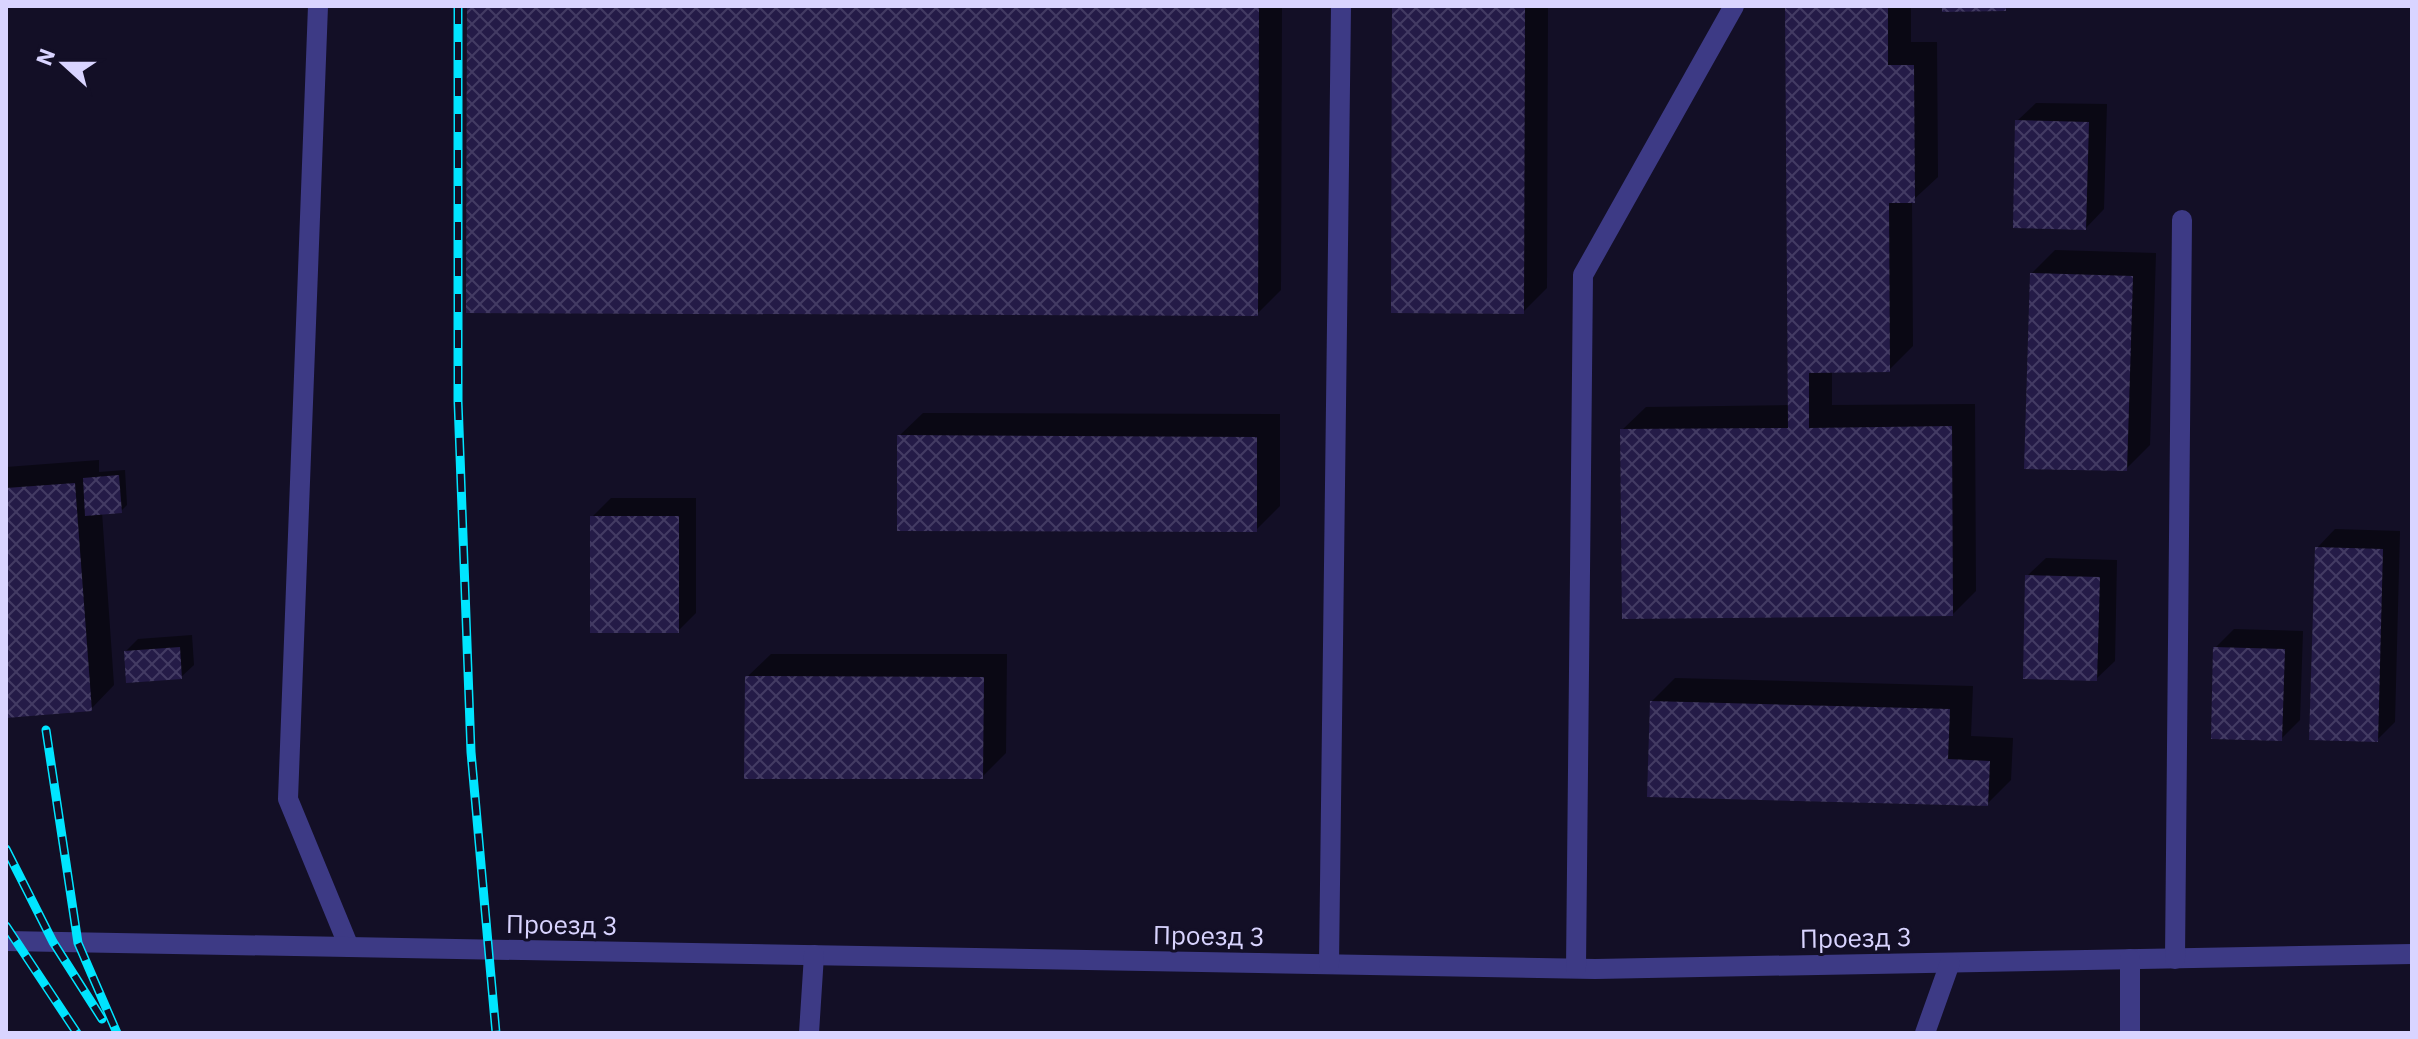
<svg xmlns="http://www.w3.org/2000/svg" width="2418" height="1039" font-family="'IBM Plex Sans',sans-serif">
<defs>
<pattern id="building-cross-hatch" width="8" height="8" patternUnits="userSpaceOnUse" patternTransform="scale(2)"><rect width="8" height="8" fill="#241b47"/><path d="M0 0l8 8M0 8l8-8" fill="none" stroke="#433b63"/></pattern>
</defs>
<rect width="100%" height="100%" fill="#130f26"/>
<!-- shadow -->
<g fill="#0007">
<path d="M469 6H1282L1281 290 1257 314Z"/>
<path d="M1394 6H1548L1547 288 1523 312Z"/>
<path d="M1787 6H1911V42H1937L1938 177 1912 201 1913 346 1889 370 1832 371V405L1975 404 1976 591 1953 614 1622 430 1646 407 1790 405Z"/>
<path d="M2036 103 2107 104 2104 209 2086 228 2017 121Z"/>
<path d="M2055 250 2156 253 2150 445 2126 469 2031 274Z"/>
<path d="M923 413 1280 414V506L1256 530 899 436Z"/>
<path d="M99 460V472L125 470 127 505 121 511 102 512 114 685 91 709 6 716V467Z"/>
<path d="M611 498H696V613L678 631 592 517Z"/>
<path d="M2335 529 2400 531 2395 722 2377 740 2317 548Z"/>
<path d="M2046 558 2117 560 2115 661 2096 679 2027 576Z"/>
<path d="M2234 629 2303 631 2300 720 2281 739 2215 648Z"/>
<path d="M192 635 194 665 181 677 126 651 138 639Z"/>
<path d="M771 654H1007L1006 753 982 777 747 677Z"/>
<path d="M1675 678 1973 686 1971 736 2013 738 2011 780 1987 804 1652 701Z"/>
</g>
<!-- building -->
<g fill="url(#building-cross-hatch)">
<path d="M467 6H1259L1258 316 466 313Z"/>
<path d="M1392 6H1525L1524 314 1391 313Z"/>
<path d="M1785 6H1888V65H1914L1915 203H1889L1890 372 1809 373V428L1952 426 1953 616 1622 619 1620 429 1788 428Z"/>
<path d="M1942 6H2006V11L1942 12Z"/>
<path d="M2015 120 2089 122 2086 230 2013 228Z"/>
<path d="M2030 273 2133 276 2127 471 2024 469Z"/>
<path d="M897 435 1257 437V532L897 531Z"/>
<path d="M119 475 122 513 85 516 83 478Z"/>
<path d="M75 483 92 711 6 718V488Z"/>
<rect x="590" y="516" width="89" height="117"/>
<path d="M2315 547 2383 549 2378 742 2309 740Z"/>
<path d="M2025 575 2100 577 2097 681 2023 679Z"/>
<path d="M180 647 182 679 126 683 124 651Z"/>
<path d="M2213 647 2285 649 2282 741 2211 739Z"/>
<path d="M745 676 984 677 983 779H744Z"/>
<path d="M1650 701 1950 709 1948 759 1990 761 1988 806 1647 797Z"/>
</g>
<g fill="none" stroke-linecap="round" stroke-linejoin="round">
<!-- minor -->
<g stroke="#3d3a85" stroke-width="20">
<path d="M318 6 288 799 349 947"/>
<path d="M6 941 1595 969 2412 954"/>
<path d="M2130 959V1033"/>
<path d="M2175 959 2182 220"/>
<path d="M1329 964 1341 6"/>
<path d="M1576 968 1583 275 1734 6"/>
<path d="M809 1033 814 955"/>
<path d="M1925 1033 1950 963"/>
</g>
<!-- rail casing -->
<g stroke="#00e5ff" stroke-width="9">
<g id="rail">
<path d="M458 6V401L471 752 496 1033"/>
<path d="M46 730 78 943 117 1033"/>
<path d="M6 849 53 942 102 1019"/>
<path d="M6 926 77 1033"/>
</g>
</g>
<!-- rail -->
<use href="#rail" stroke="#130f26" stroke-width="6" stroke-dasharray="18" stroke-linecap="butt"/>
</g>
<g text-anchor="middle" stroke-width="6" stroke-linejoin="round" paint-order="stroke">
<!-- street labels -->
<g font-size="26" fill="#d9d4ff" stroke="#130f26">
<text transform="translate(562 925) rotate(1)" y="9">Проезд 3</text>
<text transform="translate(1209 936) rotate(1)" y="9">Проезд 3</text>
<text transform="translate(1856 938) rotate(-1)" y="9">Проезд 3</text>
</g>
</g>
<!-- border -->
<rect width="2418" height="1039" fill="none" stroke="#d9d4ff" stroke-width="16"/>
<!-- north arrow -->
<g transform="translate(64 64) rotate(291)" stroke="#130f26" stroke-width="6" paint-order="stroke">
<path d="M0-6L14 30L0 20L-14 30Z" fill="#d9d4ff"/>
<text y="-12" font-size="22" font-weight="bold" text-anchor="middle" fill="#d9d4ff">N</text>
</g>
</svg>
